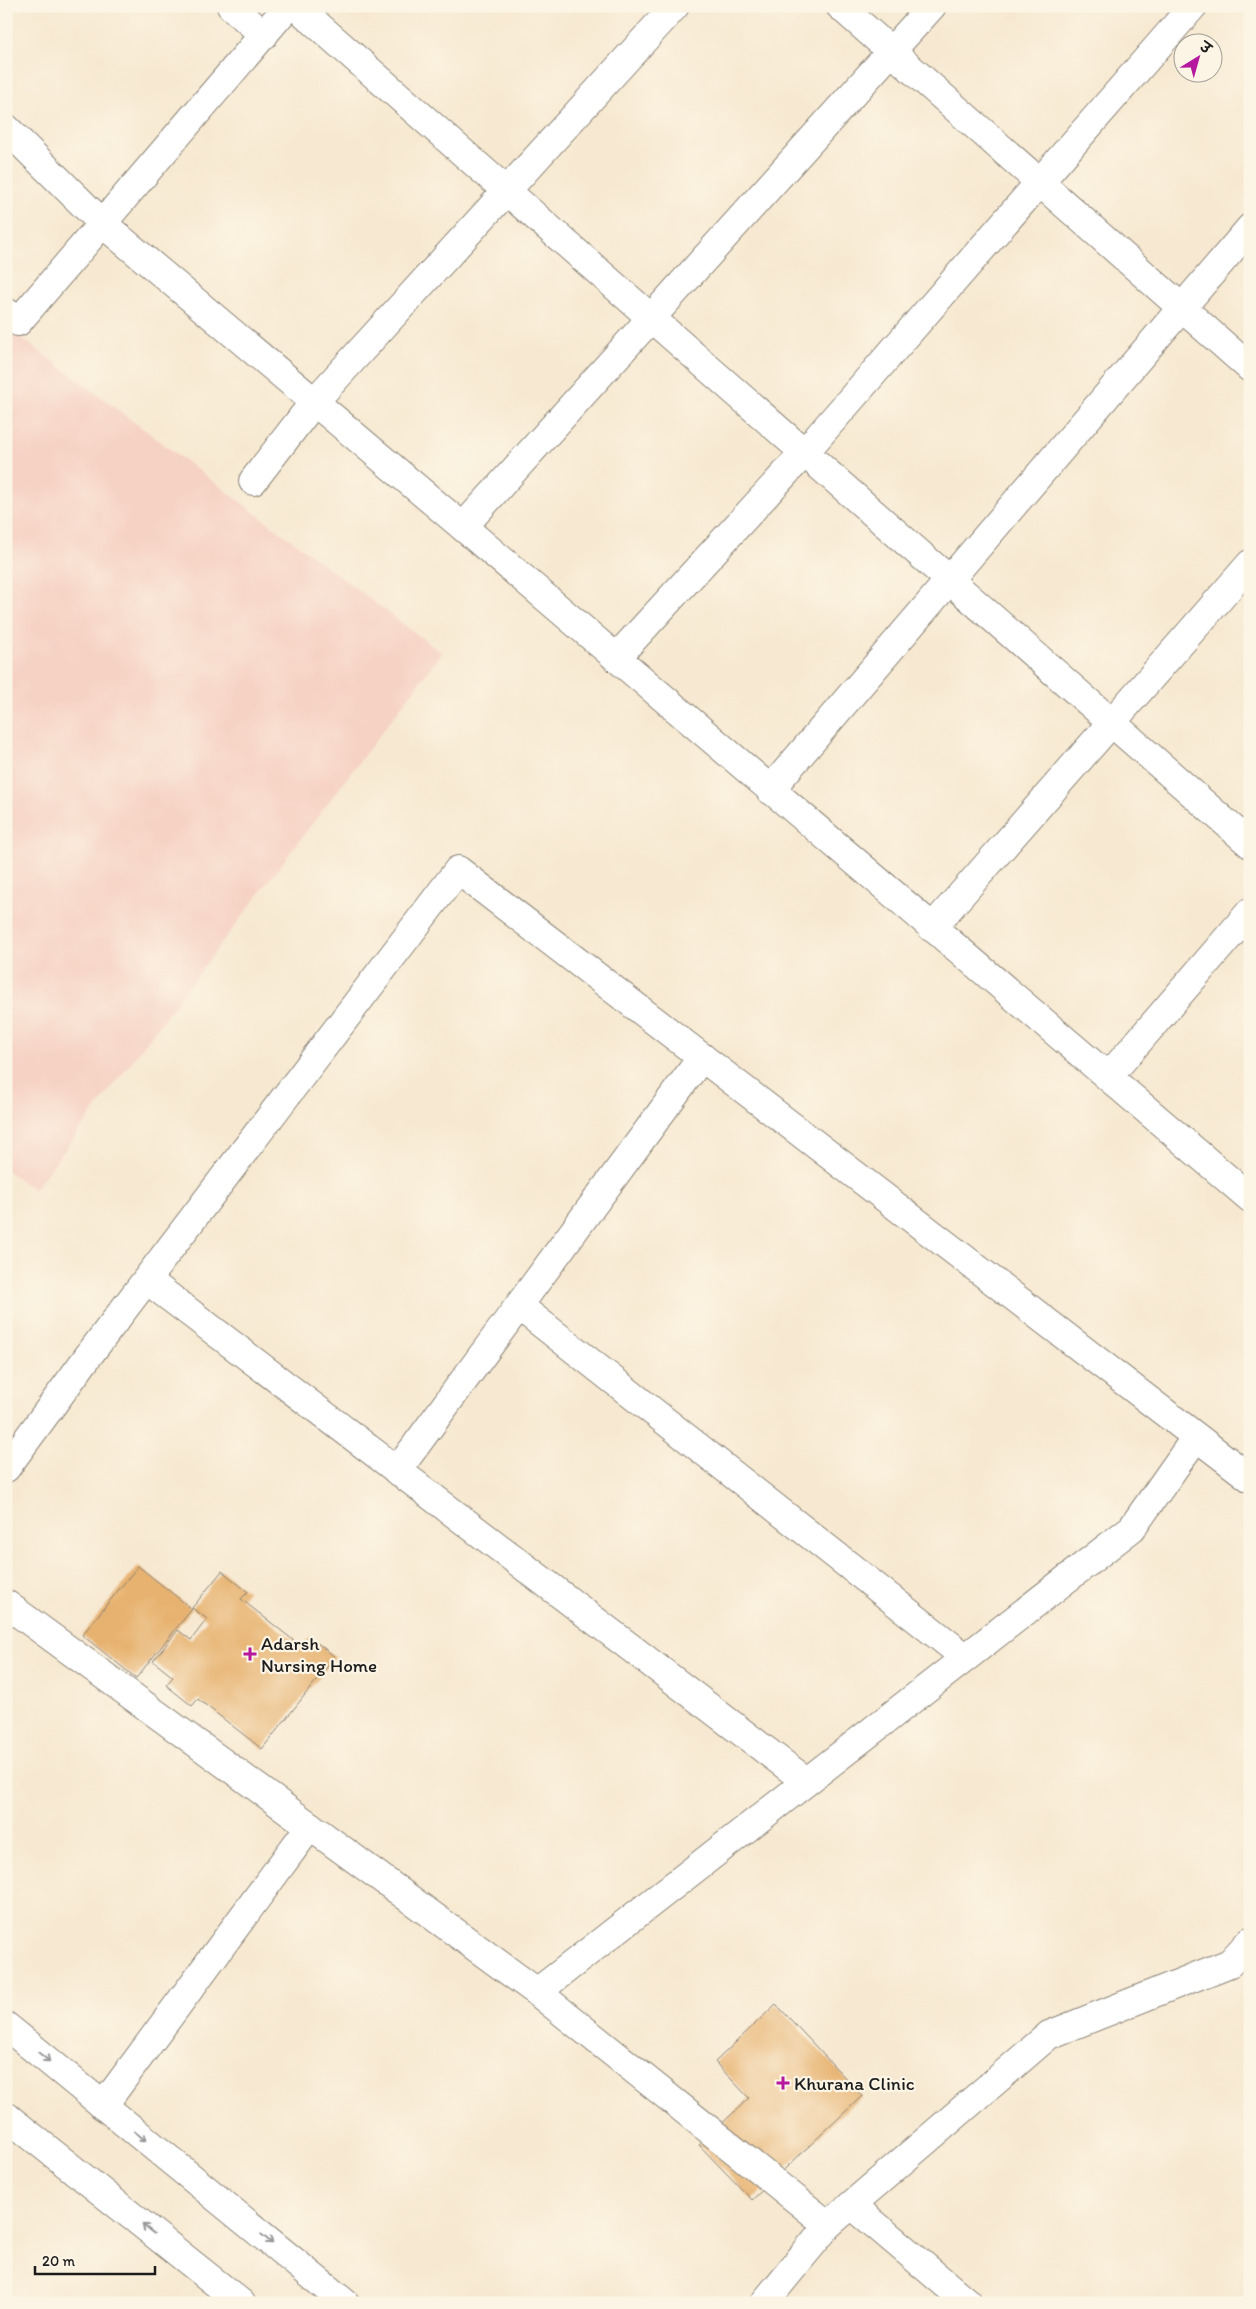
<svg xmlns="http://www.w3.org/2000/svg" width="1256" height="2309" font-family="Itim,'Playpen Sans Deva',sans-serif">
<rect width="100%" height="100%" fill="#fcf5e5"/>
<filter id="ink" filterUnits="userSpaceOnUse"><feTurbulence type="fractalNoise" baseFrequency=".02" numOctaves="2"/><feDisplacementMap in="SourceGraphic" scale="10" xChannelSelector="R" yChannelSelector="G"/><feConvolveMatrix kernelMatrix="1 2 1 2 8 2 1 2 1" color-interpolation-filters="sRGB"/></filter>
<filter id="wash" filterUnits="userSpaceOnUse"><feTurbulence type="fractalNoise" baseFrequency=".0096" numOctaves="4" result="noise"/><feDisplacementMap in="SourceGraphic" scale="20" xChannelSelector="R" yChannelSelector="G"/><feGaussianBlur stdDeviation="1.12" result="paint"/><feColorMatrix in="noise" values="0 0 0 0 0 0 0 0 0 0 0 0 0 0 0 0 0 1.4 0 .05"/><feComposite in="paint" operator="in"/></filter>
<g filter="url(#wash)">
<rect width="100%" height="100%" fill="#f7e9d1"/>
<!-- built -->
<path fill="#f6d2c4" d="M6 326 442 653 34 1190 6 1170Z"/>
<g id="blocks">
<!-- building -->
<g fill="#e7b26f">
<path d="M138 1566 192 1609 136 1678 82 1635Z"/>
<path d="M222 1571 248 1592 241 1599 302 1647 310 1637 335 1657 262 1749 198 1699 192 1706 166 1685 173 1677 153 1661 178 1630 191 1640 207 1619 192 1608Z"/>
<path d="M776 2004 862 2096 752 2200 699 2145 749 2098 715 2062Z"/>
</g>
</g>
</g>
<g filter="url(#ink)">
<use href="#blocks" fill-opacity="0" stroke="#8a8276" stroke-width="1"/>
<g fill="none" stroke-linecap="round" stroke-linejoin="round">
<!-- minor casing -->
<g stroke="#8a8276" stroke-width="30">
<g id="minor">
<path d="M231 6 264 35"/>
<path d="M296 6 1250 844"/>
<path d="M840 6 1250 368"/>
<path d="M6 128 102 223 463 527 1250 1198"/>
<path d="M6 312 18 322 288 6"/>
<path d="M253 481 314 402 675 6"/>
<path d="M463 527 932 6"/>
<path d="M616 658 804 453 1193 6"/>
<path d="M770 790 1250 228"/>
<path d="M932 928 1250 564"/>
<path d="M1108 1077 1250 912"/>
<path d="M147 1280 806 1781"/>
<path d="M519 1306 965 1657"/>
<path d="M6 1468 89 1355 458 870 1250 1478"/>
<path d="M397 1471 702 1057"/>
<path d="M6 1604 537 1992 1132 1528 1196 1437"/>
<path d="M537 1992 828 2225"/>
<path d="M6 2026 345 2303"/>
<path d="M103 2106 310 1826"/>
<path d="M6 2116 241 2303"/>
<path d="M852 2205 968 2303"/>
<path d="M764 2303 828 2225 1049 2035 1230 1963 1250 1941"/>
</g>
</g>
<!-- minor -->
<use href="#minor" stroke="#fff" stroke-width="28"/>
</g>
<!-- one-way arrows -->
<defs><path id="oneway-shaft" d="M-6 0H5M1.5-3L5.5 0L1.5 3" fill="none" stroke-width="1.6" stroke-linecap="round" stroke-linejoin="round" transform="scale(1.25)"/></defs>
<g stroke="#999">
<use href="#oneway-shaft" transform="translate(44 2057) rotate(39)"/>
<use href="#oneway-shaft" transform="translate(140 2136) rotate(39)"/>
<use href="#oneway-shaft" transform="translate(148 2229) rotate(-142)"/>
<use href="#oneway-shaft" transform="translate(267 2239) rotate(39)"/>
</g>
</g>
<!-- markers -->
<g fill="#b5179e" stroke="#fcf5e5" stroke-width="2">
<path d="M247.5 1646.5h5v5h5v5h-5v5h-5v-5h-5v-5h5z"/>
<path d="M780.5 2075.5h5v5h5v5h-5v5h-5v-5h-5v-5h5z"/>
</g>
<g text-anchor="middle" stroke-width="4.5" stroke-linejoin="round" paint-order="stroke">
<!-- poi labels -->
<g font-size="19" fill="#1c1c1c" stroke="#fcf5e5" text-anchor="start">
<text x="261" y="1650">Adarsh<tspan x="261" dy="22">Nursing Home</tspan></text>
<text x="794" y="2090">Khurana Clinic</text>
</g>
</g>
<!-- margin -->
<rect width="1256" height="2309" fill="none" stroke="#fcf5e5" stroke-width="25"/>
<!-- north arrow -->
<g transform="translate(1198 58) rotate(37)"><circle r="24" fill="#fcf5e5" stroke="#a29e95"/>
<path d="M0-4L9 19L0 12L-9 19Z" fill="#b5179e"/>
<text y="-8" font-size="14" font-weight="bold" text-anchor="middle" fill="#1c1c1c">उ</text>
</g>
<!-- scale -->
<path d="M35 2266v8h120v-8" fill="none" stroke="#1c1c1c" stroke-width="2.5"/>
<text x="42" y="2266" font-size="15" fill="#1c1c1c" stroke="#fcf5e5" stroke-width="4" paint-order="stroke">20 m</text>
</svg>
